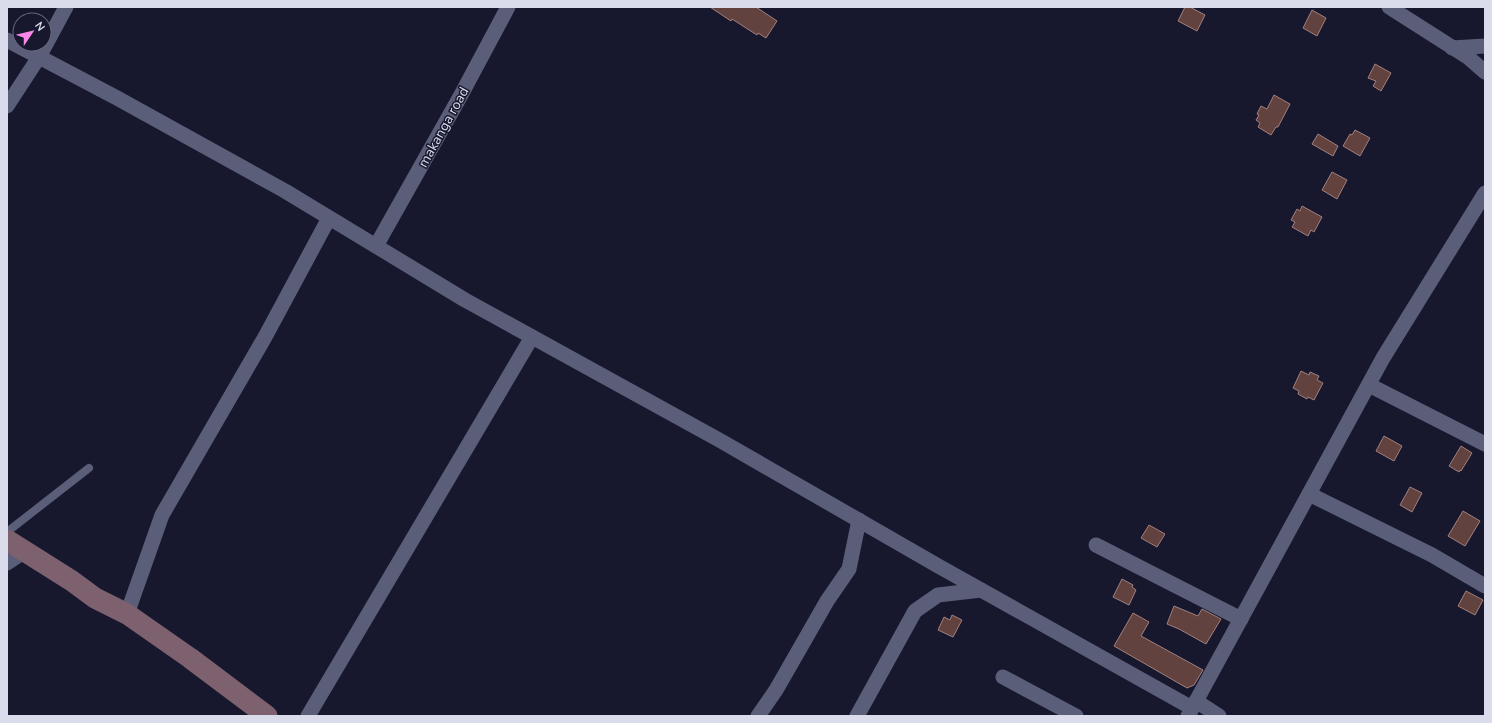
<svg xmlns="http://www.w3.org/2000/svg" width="1492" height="723" font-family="'Nunito Sans',sans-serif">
<rect width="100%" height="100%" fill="#17182e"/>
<!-- building -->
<g fill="#61423f" stroke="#a3807d">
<path d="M710 7H756L777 21 766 38 758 33 757 35 732 19 731 21Z"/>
<path d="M1185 7H1190L1205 15 1197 31 1178 21Z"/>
<path d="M1312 10 1326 18 1317 36 1303 28Z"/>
<path d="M1375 64 1391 73 1381 91 1373 86 1376 81 1368 78Z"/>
<path d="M1274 95 1290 104 1278 127H1276L1271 135 1258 127 1260 123 1256 120 1259 115 1257 114 1261 106 1267 109Z"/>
<path d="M1355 130 1370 138 1360 156 1343 146 1350 134 1352 135Z"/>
<path d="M1318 134 1338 146 1333 156 1312 144Z"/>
<path d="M1332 172 1347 180 1337 199 1322 190Z"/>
<path d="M1302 206 1322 217 1314 232 1311 230 1308 236 1292 227 1295 222 1291 220 1297 209 1300 211Z"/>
<path d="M1301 371 1309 375 1310 372 1319 376 1317 380 1323 383 1314 400 1308 397 1307 399 1298 394 1299 391 1293 388Z"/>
<path d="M1384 436 1402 446 1394 461 1376 451Z"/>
<path d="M1461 446 1472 453 1461 471 1460 470 1459 472 1449 466Z"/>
<path d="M1410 487 1422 493 1412 512 1400 505Z"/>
<path d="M1463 511 1480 521 1465 546 1448 536Z"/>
<path d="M1149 525 1165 534 1157 547 1141 538Z"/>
<path d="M1122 579 1133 585 1132 587 1136 590 1129 605 1113 597Z"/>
<path d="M1466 591 1483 600 1475 615 1458 606Z"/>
<path d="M1174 606 1198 616 1202 609 1221 619 1206 644 1179 629 1167 624Z"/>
<path d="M1133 613 1149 622 1141 636 1203 670 1194 685 1187 688 1114 646Z"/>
<path d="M952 615 962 620 953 637 938 630 944 617 950 620Z"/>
</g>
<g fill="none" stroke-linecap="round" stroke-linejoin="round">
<!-- lane -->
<path stroke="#5b5e79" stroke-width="8" d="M7 532 89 468"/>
<!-- street -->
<g stroke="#5b5e79" stroke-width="15">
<path d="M1389 7 1469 58 1485 72"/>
<path d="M7 40 117 98 285 191 465 300 721 441 940 567 1192 708"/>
<path d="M1452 48 1485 46"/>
<path d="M7 106 39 57 66 7"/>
<path d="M376 246 461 95 508 7"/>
<path d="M1369 385 1485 444"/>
<path d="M1309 494 1432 555 1485 586"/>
<path d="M1096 545 1241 619"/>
<path d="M7 563 25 551"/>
<path d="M127 614 162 515 265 337 329 218"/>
<path d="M1003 677 1076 716"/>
<path d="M1196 701 1219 716"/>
<path d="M308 716 532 337"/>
<path d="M758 716 776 690 827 601 849 569 859 520"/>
<path d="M857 716 915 611 938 595 981 590"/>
<path d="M1188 716 1383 358 1485 193"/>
</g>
<!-- secondary -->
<path stroke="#7d616e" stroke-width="21" d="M7 540 72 581 95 598 127 614 190 658 267 716"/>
</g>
<g text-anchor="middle" stroke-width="3" stroke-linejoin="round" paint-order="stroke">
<!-- street labels -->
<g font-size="14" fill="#dadcec" stroke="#17182e">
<text transform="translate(443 127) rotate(-61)" y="5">makanga road</text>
</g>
</g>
<!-- border -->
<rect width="1492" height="723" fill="none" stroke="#dadcec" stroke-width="16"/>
<!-- north arrow -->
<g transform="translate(32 32) rotate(55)"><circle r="19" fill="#17182e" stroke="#65667a"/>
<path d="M0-3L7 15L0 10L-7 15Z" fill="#f987e8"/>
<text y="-6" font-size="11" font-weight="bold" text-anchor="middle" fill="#dadcec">N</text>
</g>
</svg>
